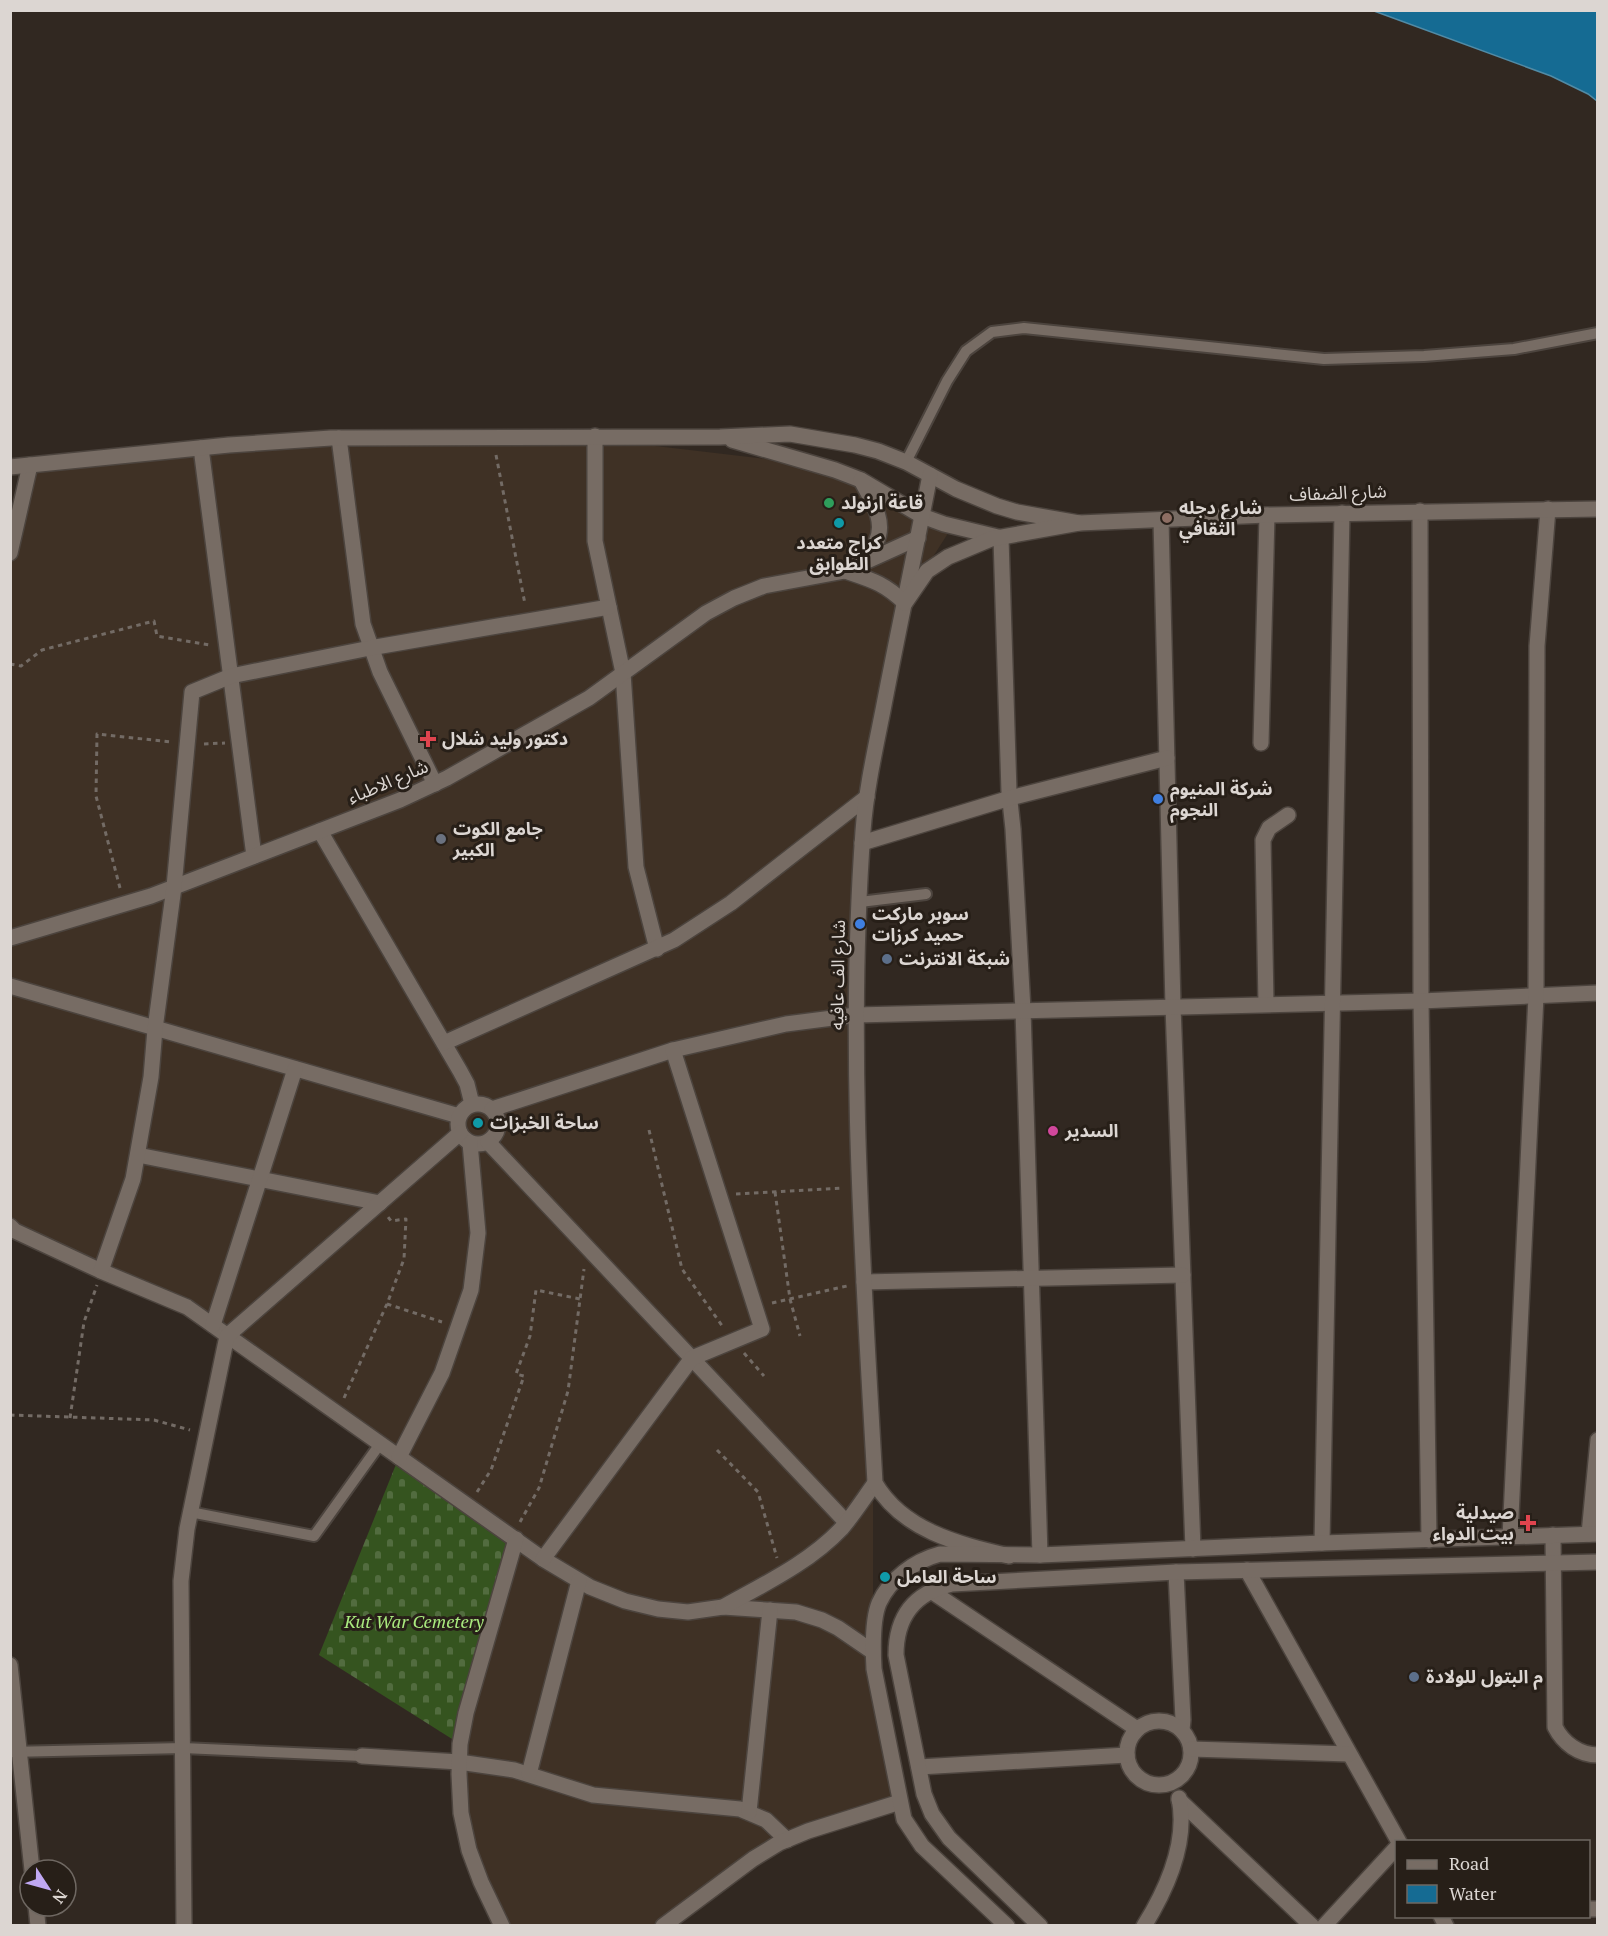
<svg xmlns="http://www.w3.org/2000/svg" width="1608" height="1936" font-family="'PT Serif','Noto Sans Arabic',serif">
<defs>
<pattern id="cemetery-stones" width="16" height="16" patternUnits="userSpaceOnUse" patternTransform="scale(1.5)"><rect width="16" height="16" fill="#35541f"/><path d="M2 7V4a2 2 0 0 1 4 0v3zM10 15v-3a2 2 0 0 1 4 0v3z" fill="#526c3f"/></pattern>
</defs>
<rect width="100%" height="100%" fill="#312821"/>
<!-- built -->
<path fill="#3f3125" d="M339 438 613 441 818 465 952 527 915 585 867 797 856 1015 873 1447V1652L900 1810 779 1843 660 1925H505L469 1850 460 1744 516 1539 187 1307 11 1231 10 556 30 465Z"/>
<!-- cemetery -->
<path fill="url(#cemetery-stones)" d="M399 1457 516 1539 460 1744 319 1655Z"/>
<!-- water -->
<path fill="#156b93" stroke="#518ba6" stroke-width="1.5" d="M1374 11H1597V101L1588 94 1551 76Z"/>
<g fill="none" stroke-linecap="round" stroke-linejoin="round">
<!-- lane casing -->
<g stroke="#4c443e" stroke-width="14">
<g id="lane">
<path d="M906 462 947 381 966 351 992 332 1024 328 1324 359 1424 356 1514 349 1598 333"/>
<path d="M860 902 926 894"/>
<path d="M190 1512 314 1536 380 1444"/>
<path d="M10 1752 183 1748 362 1756"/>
</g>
</g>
<!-- street casing -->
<g stroke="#4c443e" stroke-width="18">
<g id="street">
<path d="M595 436V541L623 673 636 867 657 949"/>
<path d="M339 438 363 624 380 672 435 784"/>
<path d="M201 448 254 856"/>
<path d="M1420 511 1421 1001 1429 1540"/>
<path d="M1161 520 1173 1006 1193 1549"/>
<path d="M1001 538 1009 792 1013 829 1023 1010 1040 1555"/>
<path d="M10 553 30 465"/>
<path d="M1261 743 1267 515"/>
<path d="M320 831 460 1071 467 1084 472 1104"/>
<path d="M862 843 1010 798 1167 758"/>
<path d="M10 938 151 896 400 800 447 778 589 698 706 613 734 598 764 586 845 571 918 538"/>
<path d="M10 986 459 1116"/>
<path d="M1266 1004 1263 840 1269 828 1288 815"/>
<path d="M444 1043 674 940 731 903 867 797"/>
<circle cx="478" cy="1124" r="20"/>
<path d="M492 1109 673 1050 786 1024 856 1015 1421 1001 1598 993"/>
<path d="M488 1142 846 1522"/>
<path d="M138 1155 380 1203"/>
<path d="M10 1226 15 1231 101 1271 187 1307 543 1559 590 1587 625 1601 658 1609 688 1612 723 1607 796 1612 822 1620 838 1628 873 1652"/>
<path d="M101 1271 133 1179 151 1077 155 1029 174 887 192 692 231 676 370 648 609 607"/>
<path d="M864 1282 1183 1275"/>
<path d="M213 1325 295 1069"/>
<path d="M399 1457 442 1373 471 1290 478 1233 470 1143"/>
<path d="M1589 1534 1598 1440"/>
<path d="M1553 1535 1555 1727C1563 1743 1579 1755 1598 1755"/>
<path d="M1510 1537 1536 996 1537 646 1548 509"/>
<path d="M1322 1543 1342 513"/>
<path d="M543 1559 692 1358 762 1329 673 1050"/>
<path d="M1247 1570 1399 1842"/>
<path d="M1176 1572 1183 1720 1182 1730"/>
<path d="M931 1591 1137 1729"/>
<path d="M723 1607C764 1584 809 1563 842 1528 854 1514 864 1498 875 1483"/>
<path d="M10 1665 32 1870"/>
<circle cx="1159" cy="1753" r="32"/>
<path d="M1191 1749 1349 1754"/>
<path d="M362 1756 459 1762 514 1770 593 1795 740 1809 766 1820 787 1840"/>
<path d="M919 1767 1127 1755"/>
<path d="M529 1774 579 1581"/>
<path d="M1179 1800 1312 1926"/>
<path d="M749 1812 770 1610"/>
<path d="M36 1906 38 1926"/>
<path d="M1588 1909H1598"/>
<path d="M1441 1916 1446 1926"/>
<path d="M184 1926 181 1581 187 1529 227 1336 460 1133"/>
<path d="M502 1926 481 1882 469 1850 461 1813 459 1774 460 1744 466 1713 516 1539"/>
<path d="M1144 1926C1167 1889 1188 1842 1179 1798"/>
<path d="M1324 1926 1396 1848"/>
</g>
</g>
<!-- secondary casing -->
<g stroke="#4c443e" stroke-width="18">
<g id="secondary">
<path d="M732 440 835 470 861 480 922 516 944 524 998 537"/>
<path d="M10 467 229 445 331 438 720 437 790 434 855 445 878 451 906 462 956 489 997 506 1017 512 1079 523"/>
<path d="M930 475C915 553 898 631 883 710 875 750 866 790 863 831 847 1048 863 1266 875 1483 903 1531 959 1544 1009 1556"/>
<path d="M845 571C872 580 884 583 905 603L927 571 948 557 991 539 1079 523 1267 515 1598 509"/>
<path d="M845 571C855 563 870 554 876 542 887 521 870 498 861 480"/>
<path d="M663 1926 753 1859 779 1843 808 1831 900 1802"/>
<path d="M1007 1926 922 1846 904 1819 874 1669C873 1651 872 1620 879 1603 890 1579 914 1561 940 1554L1040 1555 1322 1543 1598 1534"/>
<path d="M1040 1926 949 1838 932 1814 924 1794 896 1655C896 1617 914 1593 952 1584L1176 1572 1598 1562"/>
</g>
</g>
<!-- path -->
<g stroke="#736b65" stroke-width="3" stroke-dasharray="4.5 4.5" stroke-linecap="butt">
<path d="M496 455 525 604"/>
<path d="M10 664 21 666 42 650 154 621 157 636 210 645"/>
<path d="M204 744 225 743"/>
<path d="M120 888 96 796 97 734 171 742"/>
<path d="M649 1130 682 1269 723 1327"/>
<path d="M775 1192 790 1299 800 1336"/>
<path d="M736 1194 843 1188"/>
<path d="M772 1303 847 1286"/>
<path d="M387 1304 442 1322"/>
<path d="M744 1353 764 1376"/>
<path d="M344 1398 387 1304 404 1259 406 1219 391 1221 388 1217"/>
<path d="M10 1415 154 1420 190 1430"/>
<path d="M70 1418 84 1322 97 1285"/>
<path d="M717 1450 758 1492 777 1558"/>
<path d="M477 1492 491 1470 524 1376 516 1374 530 1336 536 1290 580 1299"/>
<path d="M520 1522 539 1488 568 1391 584 1269"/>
</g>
<!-- lane -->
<use href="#lane" stroke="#776c64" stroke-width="10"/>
<!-- street -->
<use href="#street" stroke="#776c64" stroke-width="15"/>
<!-- secondary -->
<use href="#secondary" stroke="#776c64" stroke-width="15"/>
</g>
<!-- markers -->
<circle fill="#2e9e5b" stroke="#271f18" stroke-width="2" cx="829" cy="503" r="6"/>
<circle fill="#8d6e63" stroke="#271f18" stroke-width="2" cx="1167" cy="518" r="6"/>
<g fill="#0f9aa8" stroke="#271f18" stroke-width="2">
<circle cx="839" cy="523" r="6"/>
<circle cx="478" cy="1123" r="6"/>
<circle cx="885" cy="1577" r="6"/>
</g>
<g fill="#e0444e" stroke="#271f18" stroke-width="2">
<path d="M425 730h6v6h6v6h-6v6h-6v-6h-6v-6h6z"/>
<path d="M1525 1514h6v6h6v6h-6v6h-6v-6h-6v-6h6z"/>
</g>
<g fill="#3f7fe0" stroke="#271f18" stroke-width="2">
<circle cx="1158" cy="799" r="6"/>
<circle cx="860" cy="924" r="6"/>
</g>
<circle fill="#6b7280" stroke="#271f18" stroke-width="2" cx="441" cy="839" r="6"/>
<g fill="#5c6f8a" stroke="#271f18" stroke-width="2">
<circle cx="887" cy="959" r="6"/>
<circle cx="1414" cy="1677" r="6"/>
</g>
<circle fill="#d1479c" stroke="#271f18" stroke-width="2" cx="1053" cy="1131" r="6"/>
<g text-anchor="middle" stroke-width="6" stroke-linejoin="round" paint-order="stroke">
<!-- street labels -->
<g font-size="18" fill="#dcd6d2" stroke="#271f18">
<text transform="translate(1338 493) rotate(-2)" y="6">شارع الضفاف</text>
<text transform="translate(388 782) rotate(-23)" y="6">شارع الاطباء</text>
<text transform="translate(838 975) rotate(-89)" y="6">شارع الف عافيه</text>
</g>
<!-- poi labels -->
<g font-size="18" font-weight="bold" fill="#dcd6d2" stroke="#271f18" text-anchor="start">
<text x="841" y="509">قاعة ارنولد</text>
<text x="1179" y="514">شارع دجله<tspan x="1179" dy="21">الثقافي</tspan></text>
<text x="839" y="549" text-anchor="middle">كراج متعدد<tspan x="839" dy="21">الطوابق</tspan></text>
<text x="442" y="745">دكتور وليد شلال</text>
<text x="1170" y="795">شركة المنيوم<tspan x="1170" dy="21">النجوم</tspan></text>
<text x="453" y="835">جامع الكوت<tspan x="453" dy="21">الكبير</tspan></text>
<text x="872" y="920">سوبر ماركت<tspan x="872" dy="21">حميد كرزات</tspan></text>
<text x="899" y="965">شبكة الانترنت</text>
<text x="490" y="1129">ساحة الخبزات</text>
<text x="1065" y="1137">السدير</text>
<text x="1514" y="1519" text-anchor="end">صيدلية<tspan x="1514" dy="21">بيت الدواء</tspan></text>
<text x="897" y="1583">ساحة العامل</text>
<text x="1426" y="1683">م البتول للولادة</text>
</g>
<!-- park labels -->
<g font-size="18" font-style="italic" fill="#aaeb7f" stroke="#271f18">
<text x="414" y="1628">Kut War Cemetery</text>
</g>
</g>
<!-- border -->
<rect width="1608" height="1936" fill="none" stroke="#dcd6d2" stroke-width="24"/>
<!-- legend -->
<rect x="1395" y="1840" width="195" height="78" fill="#271f18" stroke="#6f6862" stroke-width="1.5"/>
<rect x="1407" y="1860" width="30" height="9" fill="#776c64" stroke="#6f6862" stroke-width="1.5"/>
<text x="1449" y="1870" font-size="18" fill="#dcd6d2">Road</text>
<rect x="1407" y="1885" width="30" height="18" fill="#156b93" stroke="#6f6862" stroke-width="1.5"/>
<text x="1449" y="1900" font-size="18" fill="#dcd6d2">Water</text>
<!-- north arrow -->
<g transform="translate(48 1888) rotate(126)"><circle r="28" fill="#271f18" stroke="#6f6862" stroke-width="1.5"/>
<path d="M0-4.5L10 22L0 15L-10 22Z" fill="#c0a8f3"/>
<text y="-9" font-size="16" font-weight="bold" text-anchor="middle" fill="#dcd6d2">N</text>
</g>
</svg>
